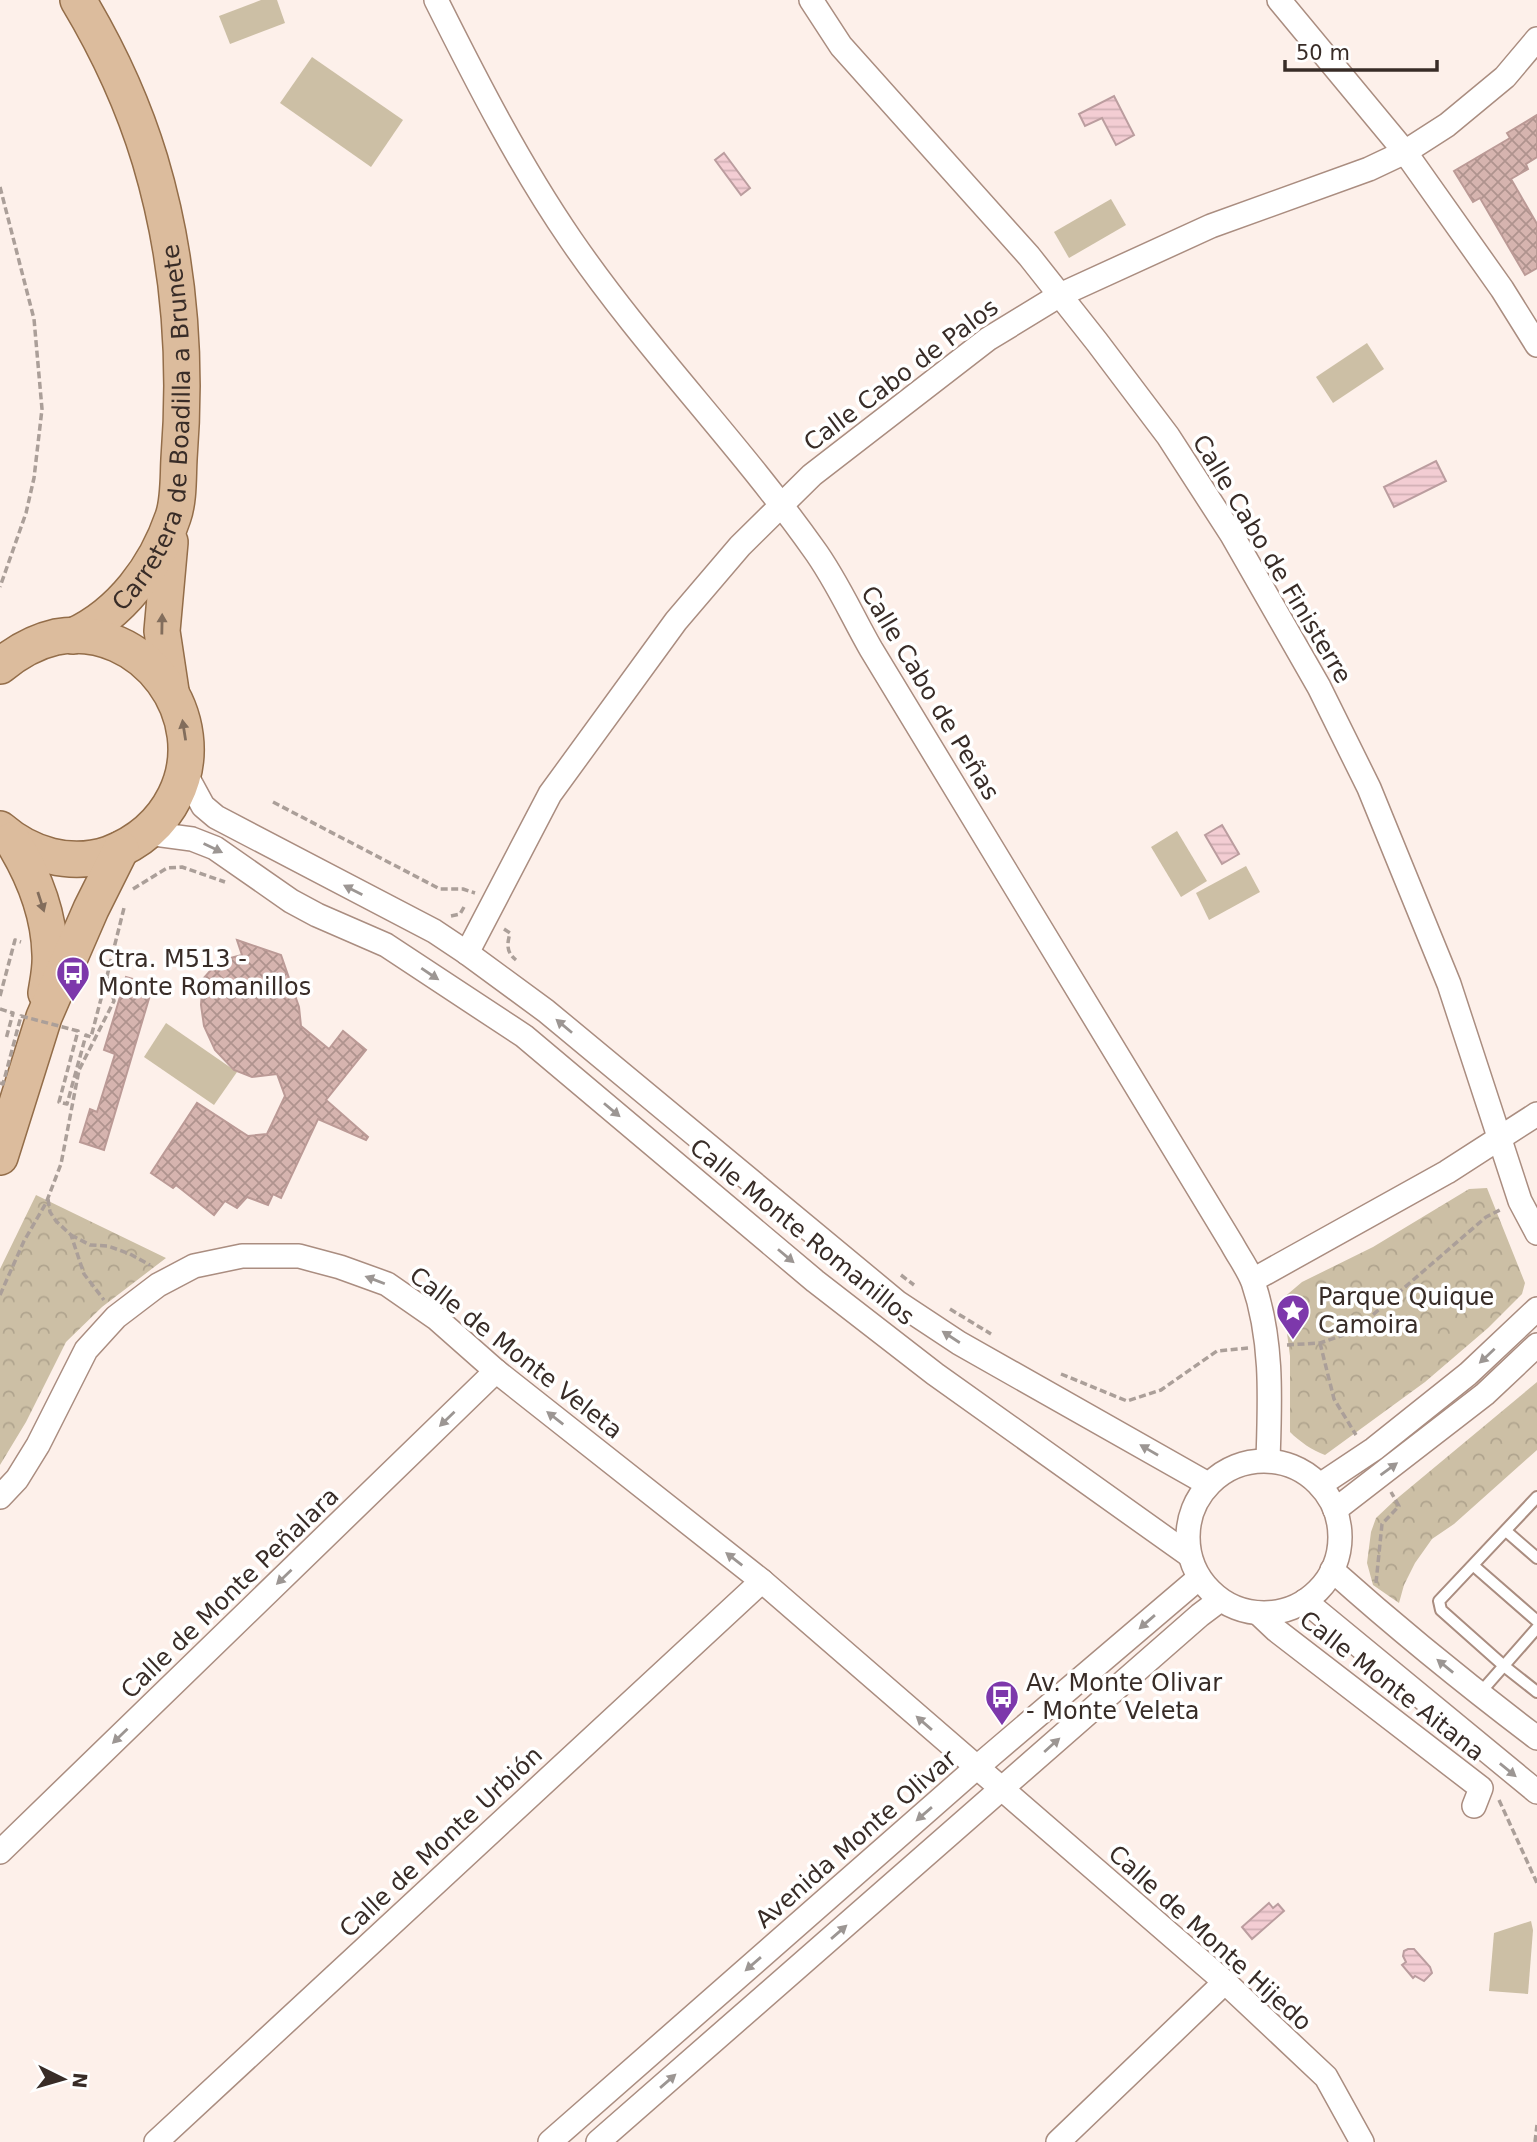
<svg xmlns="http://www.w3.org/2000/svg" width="1537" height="2142" font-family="'DejaVu Sans',sans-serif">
<defs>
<pattern id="park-crowns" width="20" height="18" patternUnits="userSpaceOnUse" patternTransform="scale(1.75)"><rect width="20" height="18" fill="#ccbfa5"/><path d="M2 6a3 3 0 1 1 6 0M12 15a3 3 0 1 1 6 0" fill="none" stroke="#b0a48e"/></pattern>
<pattern id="water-rules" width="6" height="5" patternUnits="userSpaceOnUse" patternTransform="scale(1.75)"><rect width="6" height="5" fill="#f3cdd3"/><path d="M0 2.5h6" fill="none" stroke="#d1b0b5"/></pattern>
<pattern id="building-cross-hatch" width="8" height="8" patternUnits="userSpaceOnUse" patternTransform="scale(1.75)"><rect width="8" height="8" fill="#d6b4af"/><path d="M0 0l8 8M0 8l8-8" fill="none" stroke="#af938e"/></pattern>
</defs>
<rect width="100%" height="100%" fill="#fdf0ea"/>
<!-- grass -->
<g fill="#ccbfa5">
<path d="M261 0H277L285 23 230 44 219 16Z"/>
<path d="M312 57 403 120 371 167 280 103Z"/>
<path d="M1111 199 1126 225 1069 258 1054 232Z"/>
<path d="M1367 343 1384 369 1333 403 1316 377Z"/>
<path d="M1177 831 1207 881 1181 897 1151 847Z"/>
<path d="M1246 866 1260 892 1209 920 1196 893Z"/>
<path d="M166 1023 237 1072 214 1105 144 1057Z"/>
<path d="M1531 1921 1533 1930 1528 1994 1489 1991 1494 1933Z"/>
</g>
<!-- park -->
<g fill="url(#park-crowns)">
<path d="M1487 1188 1525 1283 1522 1294 1488 1328 1425 1382 1325 1455C1312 1450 1300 1442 1290 1432V1356L1287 1333 1280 1309 1282 1299 1302 1282 1373 1247 1469 1189Z"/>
<path d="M36 1195 166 1258 102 1307 66 1342 26 1422 0 1465V1269Z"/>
<path d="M1537 1382V1450L1454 1524 1432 1539 1415 1563 1404 1585 1399 1603 1373 1585 1367 1563 1371 1532 1376 1518 1394 1501Z"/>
</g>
<!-- water -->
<g fill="url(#water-rules)" stroke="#bb9d9f" stroke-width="2">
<path d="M1114 96 1134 135 1116 145 1102 118 1085 126 1079 114Z"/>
<path d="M724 153 750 188 741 195 715 160Z"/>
<path d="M1436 461 1446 481 1394 507 1384 487Z"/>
<path d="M1222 825 1239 854 1222 864 1205 835Z"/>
<path d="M1269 1903 1273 1908 1278 1904 1284 1911 1252 1939 1242 1927Z"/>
<path d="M1408 1949H1414L1430 1967 1432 1973 1424 1981 1415 1976 1413 1978 1402 1965 1406 1962 1403 1956 1404 1951Z"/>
</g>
<!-- building -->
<g fill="url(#building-cross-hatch)" stroke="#bb9a96" stroke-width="2">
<path d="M1537 115V157L1526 164 1528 169 1511 179 1537 224V268L1525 275 1480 198 1473 202 1454 171 1510 138 1507 133Z"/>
<path d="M237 940 281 955 299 1007 301 1026 329 1049 343 1031 366 1050 326 1100 368 1137 366 1140 318 1119 281 1198 273 1194 268 1205 247 1197 237 1208 225 1201 214 1215 176 1185 173 1188 151 1173 197 1103 248 1136 267 1134 285 1096 277 1074 252 1077 234 1070 215 1050 204 1026 201 1005 203 979 219 961 242 955Z"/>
<path d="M126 977 153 985 104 1150 80 1142 90 1109 97 1112 115 1054 104 1050Z"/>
</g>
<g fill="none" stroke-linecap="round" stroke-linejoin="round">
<!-- service casing -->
<g stroke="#aa8d80" stroke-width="14">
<g id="service">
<path d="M1537 1497 1439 1601 1441 1610 1504 1666 1537 1692"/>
<path d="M1506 1531 1537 1558"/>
<path d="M1474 1566 1537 1621"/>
<path d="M1479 1694 1537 1628"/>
</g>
</g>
<!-- minor casing -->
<g stroke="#aa8d80" stroke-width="26">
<g id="minor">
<path d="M436 0C477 82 519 164 571 240 645 348 737 441 813 548 836 579 852 616 871 649L1232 1244C1239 1257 1248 1269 1253 1282 1273 1340 1270 1400 1268 1460"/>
<path d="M811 0 841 46 1029 256 1097 342 1168 436 1232 535 1319 687 1369 788 1449 984 1520 1201 1537 1233"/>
<path d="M1279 0 1405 152 1502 289 1537 345"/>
<path d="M184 771 203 806 216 817 434 931 467 953 546 1011 897 1302 959 1343 1208 1484"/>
<path d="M147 833 192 839 215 848 291 901 317 915 386 945 524 1036 815 1281 935 1374 1189 1555"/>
<path d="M467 953 550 794 676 621 740 546 812 475 988 339 1060 295 1211 226 1369 169 1405 152 1447 125 1505 77 1537 39"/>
<path d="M1253 1280 1447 1172 1537 1114"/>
<circle cx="1264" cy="1537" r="76"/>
<path d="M1320 1485 1374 1449 1468 1374 1537 1309"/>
<path d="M0 1497 17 1479 38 1445 86 1350 116 1317 158 1285 194 1266 242 1256H299L340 1267 387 1284 436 1318 496 1371 762 1581 1225 1982 1326 2077 1362 2142"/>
<path d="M1335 1510 1485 1394 1537 1345"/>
<path d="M1332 1570C1398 1629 1467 1685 1537 1738"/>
<path d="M1305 1601 1537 1792"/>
<path d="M1258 1613 1276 1630 1481 1788 1474 1806"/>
<path d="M0 1852 496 1371"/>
<path d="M156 2142 762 1581"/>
<path d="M550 2142 976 1768 1199 1578"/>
<path d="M598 2142 1200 1615 1220 1600"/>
<path d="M1058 2142 1225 1982"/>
</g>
</g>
<!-- primary casing -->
<g stroke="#936d49" stroke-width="38">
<g id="primary">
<path d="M170 542 162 631 171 691"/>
<path id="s1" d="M73 636C121 614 156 567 173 517 179 500 178 478 179 459 187 358 179 257 150 160 133 104 108 50 78 0"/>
<path d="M0 666C17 652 34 642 56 637 144 621 214 718 175 796 161 824 138 843 109 854 70 867 30 855 0 829"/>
<path d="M12 840C33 874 49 913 50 954 51 967 48 980 46 993"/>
<path d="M0 1157 44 1017 91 909 121 849"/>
</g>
</g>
<!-- path -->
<g stroke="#ab9f99" stroke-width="3.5" stroke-dasharray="7 3.5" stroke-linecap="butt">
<path d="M0 187 34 319 42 409 34 478 26 513 0 587"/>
<path d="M273 802 440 889H463L475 893"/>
<path d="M133 889 167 868 182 867 225 882"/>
<path d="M451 916 460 914 464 907"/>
<path d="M504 929 510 933C507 944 506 952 516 960"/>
<path d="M107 976 124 908"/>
<path d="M0 996 15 940 21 942"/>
<path d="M0 1009 13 1013 6 1039"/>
<path d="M48 1199 50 1212 56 1221 71 1235 84 1274 104 1300"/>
<path d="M71 1235 90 1245 108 1246 130 1254 150 1265"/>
<path d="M901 1275 914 1285"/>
<path d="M0 1295 24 1241 46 1203 61 1164 79 1070 114 1001 107 975"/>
<path d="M950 1309 991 1334"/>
<path d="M1320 1343 1334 1399 1356 1435"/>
<path d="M1287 1345 1320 1343 1353 1332 1486 1217 1502 1209"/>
<path d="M1061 1374 1127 1401 1161 1390 1217 1351 1248 1348"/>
<path d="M1376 1583 1382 1524 1399 1506 1391 1492"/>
<path d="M1499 1800 1537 1883"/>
<path d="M1535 2142 1537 2125"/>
</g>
<!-- service -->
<use href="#service" stroke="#fff" stroke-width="10"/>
<!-- minor -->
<use href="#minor" stroke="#fff" stroke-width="23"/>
<!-- primary -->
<use href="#primary" stroke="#dcbc9d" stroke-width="35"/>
<!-- path-bridge -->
<path stroke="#ab9f99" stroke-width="3.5" stroke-dasharray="7 3.5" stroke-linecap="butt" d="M0 1083 3 1084 21 1016 78 1031 59 1102 67 1104 86 1035 91 1037 107 976"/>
</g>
<!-- one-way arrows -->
<defs><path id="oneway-solid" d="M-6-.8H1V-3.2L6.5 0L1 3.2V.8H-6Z" transform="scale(1.75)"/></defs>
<g fill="#826d5c">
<use href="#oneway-solid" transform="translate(162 624) rotate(-89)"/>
<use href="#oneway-solid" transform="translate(184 730) rotate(-99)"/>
<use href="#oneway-solid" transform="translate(41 902) rotate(72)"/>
</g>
<g fill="#9c9693">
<use href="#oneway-solid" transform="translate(213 848) rotate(26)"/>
<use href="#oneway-solid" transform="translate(353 890) rotate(-153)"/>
<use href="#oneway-solid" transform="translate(430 974) rotate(34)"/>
<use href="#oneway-solid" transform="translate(564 1026) rotate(-140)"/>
<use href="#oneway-solid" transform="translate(612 1110) rotate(40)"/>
<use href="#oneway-solid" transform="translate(786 1256) rotate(40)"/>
<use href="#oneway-solid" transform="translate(375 1280) rotate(-159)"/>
<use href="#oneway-solid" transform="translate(951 1337) rotate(-147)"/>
<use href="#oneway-solid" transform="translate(1487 1356) rotate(137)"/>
<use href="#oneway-solid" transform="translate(555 1418) rotate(-142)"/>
<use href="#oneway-solid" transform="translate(447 1419) rotate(136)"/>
<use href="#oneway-solid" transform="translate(1149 1450) rotate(-150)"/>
<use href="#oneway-solid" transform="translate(1389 1469) rotate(-36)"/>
<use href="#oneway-solid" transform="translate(734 1559) rotate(-142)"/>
<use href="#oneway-solid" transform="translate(284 1577) rotate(136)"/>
<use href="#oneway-solid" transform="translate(1147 1622) rotate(139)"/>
<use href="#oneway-solid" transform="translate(1445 1666) rotate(-141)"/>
<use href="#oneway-solid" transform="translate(924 1723) rotate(-139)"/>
<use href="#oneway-solid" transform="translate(120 1736) rotate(136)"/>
<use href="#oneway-solid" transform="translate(1052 1745) rotate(-42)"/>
<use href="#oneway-solid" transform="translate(1508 1770) rotate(39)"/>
<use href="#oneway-solid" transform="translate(924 1814) rotate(139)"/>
<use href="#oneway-solid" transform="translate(839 1932) rotate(-41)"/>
<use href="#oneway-solid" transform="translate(753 1964) rotate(139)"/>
<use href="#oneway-solid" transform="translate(668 2081) rotate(-41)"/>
</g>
<!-- icons -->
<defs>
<g id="bus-pin" transform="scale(1.75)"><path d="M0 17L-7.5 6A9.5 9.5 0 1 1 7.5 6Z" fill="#7d38ab" stroke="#fff"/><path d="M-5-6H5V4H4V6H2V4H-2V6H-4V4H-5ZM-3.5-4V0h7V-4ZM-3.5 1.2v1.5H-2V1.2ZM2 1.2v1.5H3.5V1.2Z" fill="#fff"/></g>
<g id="sight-pin" transform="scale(1.75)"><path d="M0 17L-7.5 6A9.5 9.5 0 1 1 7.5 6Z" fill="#7d38ab" stroke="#fff"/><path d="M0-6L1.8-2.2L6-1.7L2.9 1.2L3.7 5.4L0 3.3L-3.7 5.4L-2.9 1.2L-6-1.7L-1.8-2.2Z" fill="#fff"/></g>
</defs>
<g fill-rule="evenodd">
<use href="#bus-pin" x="73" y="973"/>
<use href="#sight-pin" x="1293" y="1311"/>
<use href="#bus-pin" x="1002" y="1697"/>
</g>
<g text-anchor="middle" stroke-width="7" stroke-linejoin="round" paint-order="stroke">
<!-- street labels -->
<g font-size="24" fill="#382c27" stroke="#fff">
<text transform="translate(901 375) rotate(-37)" y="8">Calle Cabo de Palos</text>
<text dy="8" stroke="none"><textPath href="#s1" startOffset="243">Carretera de Boadilla a Brunete</textPath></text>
<text transform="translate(1272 559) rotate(59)" y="8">Calle Cabo de Finisterre</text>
<text transform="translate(930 693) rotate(59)" y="8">Calle Cabo de Peñas</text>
<text transform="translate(802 1232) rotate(39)" y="8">Calle Monte Romanillos</text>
<text transform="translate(516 1353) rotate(38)" y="8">Calle de Monte Veleta</text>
<text transform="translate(230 1593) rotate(-44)" y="8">Calle de Monte Peñalara</text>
<text transform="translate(1392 1686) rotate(38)" y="8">Calle Monte Aitana</text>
<text transform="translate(856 1839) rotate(-41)" y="8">Avenida Monte Olivar</text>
<text transform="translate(441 1842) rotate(-43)" y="8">Calle de Monte Urbión</text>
<text transform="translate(1210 1938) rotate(42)" y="8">Calle de Monte Hijedo</text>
</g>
<!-- poi labels -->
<g font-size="24" fill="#382c27" stroke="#fff" text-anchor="start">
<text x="98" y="967">Ctra. M513 -<tspan x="98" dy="28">Monte Romanillos</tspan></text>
<text x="1318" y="1305">Parque Quique<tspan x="1318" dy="28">Camoira</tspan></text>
<text x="1026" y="1691">Av. Monte Olivar<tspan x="1026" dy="28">- Monte Veleta</tspan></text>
</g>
</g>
<!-- north arrow -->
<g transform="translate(63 2079) rotate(95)" stroke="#ffffff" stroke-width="5" paint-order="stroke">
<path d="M0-5L12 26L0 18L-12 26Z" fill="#382c27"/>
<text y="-10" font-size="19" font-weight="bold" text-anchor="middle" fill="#382c27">N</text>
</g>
<!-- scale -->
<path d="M1285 60v10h152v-10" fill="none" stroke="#382c27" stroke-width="3.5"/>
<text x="1296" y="60" font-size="21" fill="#382c27" stroke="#ffffff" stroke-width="5" paint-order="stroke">50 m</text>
</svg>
